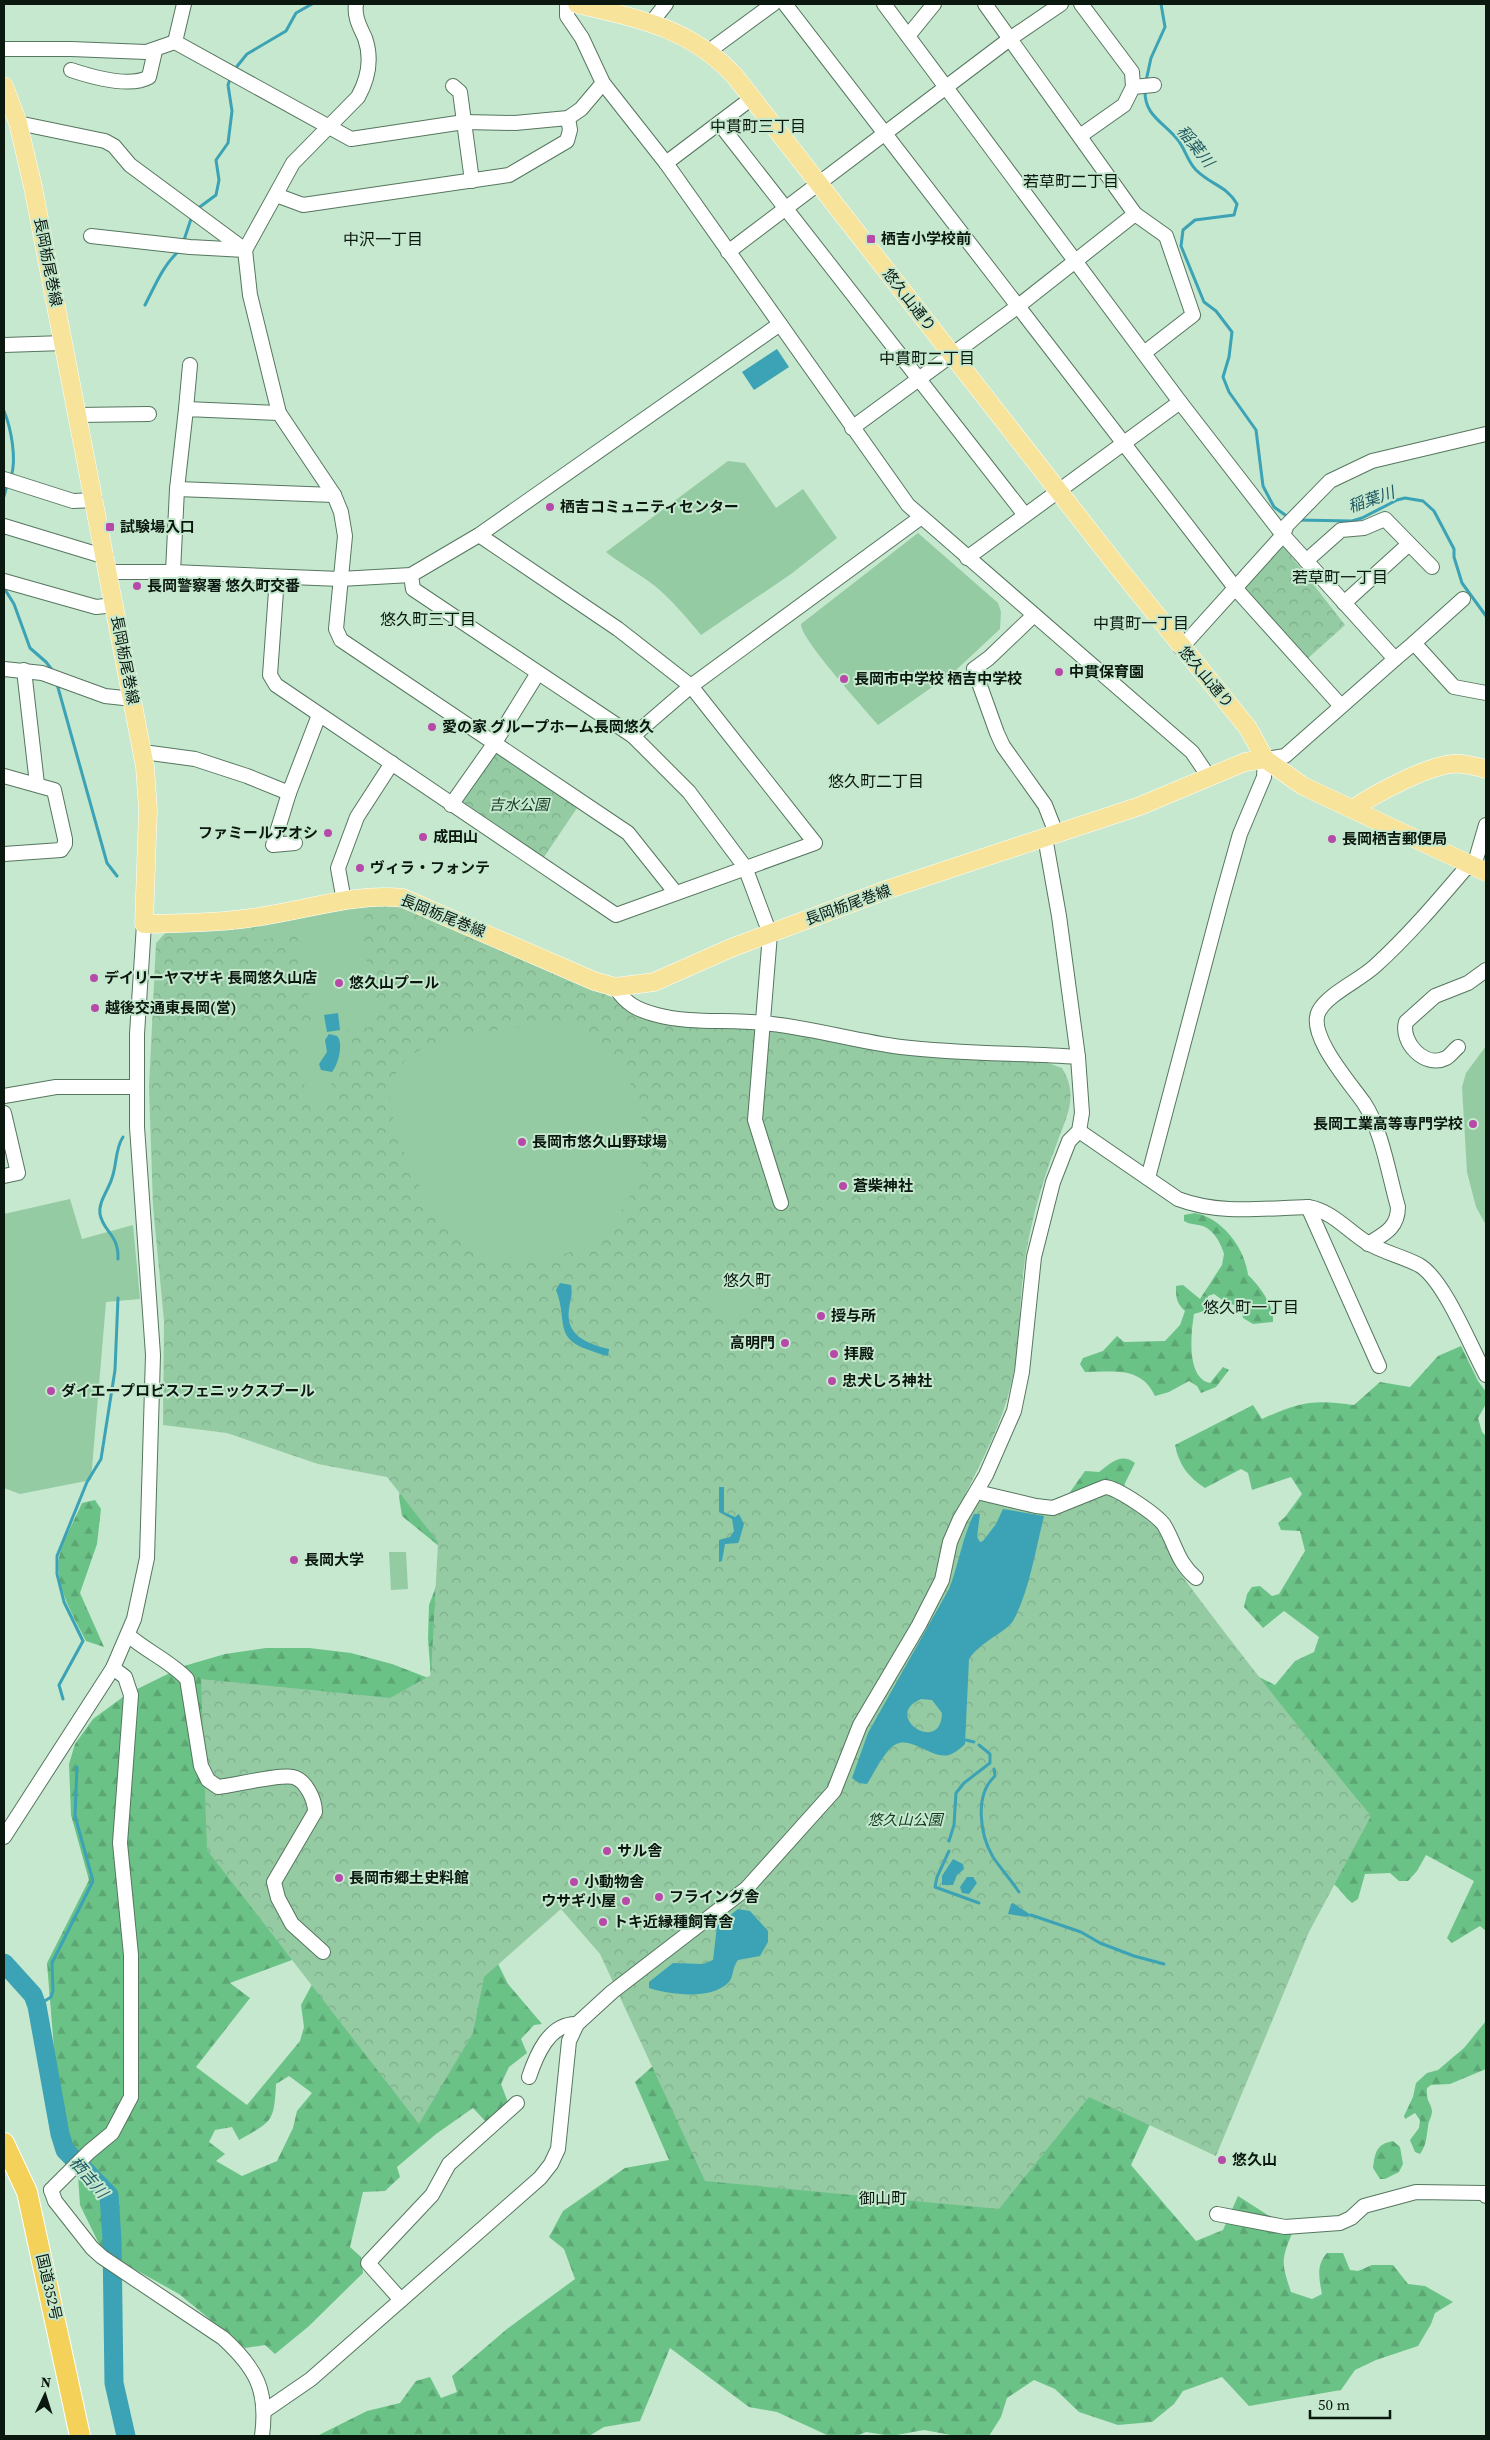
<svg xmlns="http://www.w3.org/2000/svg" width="1490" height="2440" font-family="'Source Serif 4','Noto Sans JP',serif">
<defs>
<pattern id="forest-firs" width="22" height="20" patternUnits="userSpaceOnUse" patternTransform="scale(1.25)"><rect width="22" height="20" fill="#6bc287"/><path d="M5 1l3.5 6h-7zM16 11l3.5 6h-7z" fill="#5ba673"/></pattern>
<pattern id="park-crowns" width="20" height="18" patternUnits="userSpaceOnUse" patternTransform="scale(1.25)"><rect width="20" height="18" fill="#94cba3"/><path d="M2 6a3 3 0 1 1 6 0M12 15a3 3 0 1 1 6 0" fill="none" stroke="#7eae8b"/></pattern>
</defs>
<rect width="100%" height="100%" fill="#c5e8ce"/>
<!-- forest -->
<g fill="url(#forest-firs)" fill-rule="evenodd">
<path d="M1195 1213C1222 1218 1245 1248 1248 1275 1260 1286 1274 1306 1273 1322L1253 1324 1243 1318C1242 1306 1239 1307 1228 1303 1223 1301 1219 1297 1214 1294L1208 1296 1207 1304 1204 1311 1194 1314C1191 1333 1186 1378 1210 1383L1223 1367 1229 1370 1216 1387 1201 1393 1197 1386 1189 1381 1169 1392 1155 1396C1141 1366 1114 1372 1085 1372L1080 1364 1083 1358 1103 1351 1117 1336 1124 1342 1165 1341 1180 1325 1185 1311C1176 1303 1176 1297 1176 1286L1183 1285 1200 1299 1222 1265 1224 1254C1221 1244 1214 1230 1203 1226 1196 1224 1191 1225 1184 1221V1215Z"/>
<path d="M1461 1346 1478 1381 1486 1392V1404L1478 1418 1482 1432 1486 1436V1931L1480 1926 1452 1943 1447 1938 1474 1881 1426 1855 1417 1871 1408 1881H1399L1390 1873 1365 1874 1358 1899 1352 1903C1343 1896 1340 1887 1329 1881L1056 1512 1085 1471 1099 1472C1110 1464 1121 1452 1135 1463L1125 1483 1122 1505 1247 1671 1275 1685 1295 1661 1314 1652 1319 1637 1284 1611 1263 1628 1244 1607 1247 1594 1252 1587 1260 1586 1272 1596 1279 1594 1305 1551 1300 1531 1281 1530 1278 1523 1285 1517 1302 1494 1291 1477 1252 1490 1248 1473 1241 1469 1205 1488C1188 1477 1179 1465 1175 1445L1253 1405 1262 1419C1300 1402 1312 1399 1354 1405L1380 1382 1410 1387 1438 1356Z"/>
<path d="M440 1441 491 1950 508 1984 542 2024 534 2025 521 2039 527 2053 509 2067 501 2084 509 2105 487 2123 473 2108 436 2134 397 2167 400 2177 385 2191 363 2192 350 2247 361 2257 363 2273 309 2326 275 2354 265 2345 245 2348 179 2294 127 2265 101 2248 80 2205 78 2176 54 2075 55 2061 47 1963 89 1880 71 1815 69 1764 75 1744 93 1719 127 1694 184 1666 225 1654 266 1648H309L351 1653 392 1664 431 1679 428 1639 429 1605 445 1563 440 1547 402 1516 399 1497 400 1490ZM292 1960 323 1964 301 2005 304 2027 300 2041 247 2105 196 2067 250 1998 230 1983ZM289 2076 312 2093 297 2111 293 2128 277 2161 242 2176 216 2161 225 2154 209 2142 215 2130 232 2127 239 2140C272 2121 274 2123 276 2084Z"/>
<path d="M95 1500 101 1509 97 1544 80 1593 104 1647 86 1641C74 1617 54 1585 59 1557 63 1539 75 1520 82 1503Z"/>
<path d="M829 1988 1151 2122 1131 2165 1196 2241 1223 2230 1238 2196 1293 2231C1281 2260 1281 2262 1291 2292L1312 2299 1322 2294C1319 2278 1316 2265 1327 2253H1343L1350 2270 1358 2271 1372 2265H1393L1408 2284 1425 2286 1453 2302 1435 2313 1431 2324 1418 2346 1376 2360 1355 2370 1341 2390 1249 2406 1222 2377 1183 2391 1174 2404 1152 2422 1118 2425 1079 2412 1055 2389 1034 2380 1007 2398 1001 2417 989 2436H956L924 2430 891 2436 866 2432 857 2436H829L777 2412 749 2407 670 2348 640 2421 604 2427 589 2436H317L367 2411 400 2403 416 2381 430 2377 441 2398 457 2392 452 2376 507 2329 575 2279 564 2249 549 2237 563 2211 625 2168 669 2160 635 2082 655 2064Z"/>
<path d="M1486 2021V2069L1450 2084 1431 2085 1427 2088C1426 2103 1431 2102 1432 2111 1432 2117 1428 2121 1428 2127 1426 2138 1427 2144 1420 2154L1415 2152 1410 2140 1419 2128 1420 2120 1415 2113 1405 2119 1404 2116 1413 2097 1416 2083 1427 2073 1438 2070 1464 2048Z"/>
<path d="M1393 2141 1400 2147 1403 2164 1399 2172 1385 2179H1380L1373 2168C1375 2153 1376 2144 1393 2141Z"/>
</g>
<!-- park -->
<g fill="url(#park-crowns)">
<path d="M1284 547 1345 625 1306 660 1242 589 1277 548Z"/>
<path d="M495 749 579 805 542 860 458 805Z"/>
<path d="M364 903 406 905 605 994 639 1013 1036 1059 1062 1068C1079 1096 1067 1115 1057 1143 1041 1184 1028 1231 1023 1275 1019 1312 1020 1349 1011 1385 1002 1423 983 1458 966 1493L1040 1510 1106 1493C1121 1496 1149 1515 1159 1528 1169 1540 1169 1559 1179 1572 1241 1655 1305 1736 1371 1816L1309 1932 1216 2156 1089 2097 999 2209 705 2181 600 1954 561 1909 484 1977 473 2033 419 2124 207 1850 201 1679 390 1698 431 1675 438 1542 387 1477 318 1464 227 1433 163 1425 164 1321 153 1206 149 1087 156 943 172 926Z"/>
</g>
<!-- pitch -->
<g fill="#94cba3">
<path d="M728 461 745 463 776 508 803 489 837 538 791 574 701 635C687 618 672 600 655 586 640 574 622 565 606 552Z"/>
<path d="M918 533 998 603 1001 612 1000 629 955 671 878 725C865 709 800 639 801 624Z"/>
<path d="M358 905 377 1026 346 1031 349 1054 319 1105 306 1098 298 1031 314 1029 299 934 260 940 257 922Z"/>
<path d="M548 1025C559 1026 573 1025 583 1028 589 1030 615 1056 619 1063 651 1110 654 1173 615 1219 607 1228 598 1239 587 1245 560 1259 525 1262 495 1257 487 1256 476 1253 469 1249 434 1228 390 1136 390 1095 391 1081 398 1067 408 1058 431 1036 516 1026 548 1025Z"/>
<path d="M1486 1046V1225L1476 1207 1467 1172 1462 1087 1466 1073Z"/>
<path d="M70 1199 82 1239 133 1225 140 1299 106 1302 91 1480 20 1494 4 1488V1214Z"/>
<circle cx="729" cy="1297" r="21"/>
<path d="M389 1552H406L408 1589 391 1590Z"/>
</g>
<!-- water -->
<g fill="#3ca2b5" fill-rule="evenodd">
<path d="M777 349 789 367 754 390 742 372Z"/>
<path d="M338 1013 340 1030 327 1032 324 1015Z"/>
<path d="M329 1034 337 1036C344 1043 338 1065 332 1072L321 1070 319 1064 327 1052 325 1040Z"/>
<path d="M560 1283 571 1285C573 1294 570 1301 569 1309 565 1335 587 1344 609 1349L608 1356C601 1355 596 1352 589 1350 553 1338 568 1320 556 1290Z"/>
<path d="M719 1487H724V1512L735 1517 739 1514 744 1524 739 1541 738 1543 725 1544 722 1561 719 1562V1540L730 1537 734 1531 732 1519 719 1512Z"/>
<path d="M1003 1509 1044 1516C1036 1548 1029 1592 1013 1621 1006 1632 980 1642 969 1659L965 1744C961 1748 955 1753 949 1755 928 1760 906 1728 888 1751 880 1760 874 1773 867 1784L859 1783 852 1778 868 1733 949 1589C959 1564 962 1538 974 1514H980L977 1537 980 1542 983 1541 996 1524ZM921 1699 932 1700 942 1713C941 1756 881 1716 921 1699Z"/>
<path d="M953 1859 963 1864 964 1869 957 1875 953 1885H942V1876Z"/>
<path d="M967 1877H973L977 1883 969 1894 962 1893 960 1887Z"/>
<path d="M1013 1903 1031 1915 1027 1917 1008 1914 1011 1904Z"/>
<path d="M738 1909 750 1911 768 1931V1942L760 1956 738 1960C732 1967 734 1976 729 1982 712 2000 671 1995 649 1988V1982L673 1963 703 1964 713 1960 717 1926Z"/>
</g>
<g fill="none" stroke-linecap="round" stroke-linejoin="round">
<!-- stream -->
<g stroke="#3ca2b5" stroke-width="3">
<path d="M234 70 247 54 286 31 296 13 312 4"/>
<path d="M1146 81 1151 58 1165 27 1161 4"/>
<path d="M1145 90C1144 116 1164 122 1178 140 1185 149 1188 162 1196 170 1211 185 1227 186 1237 204L1234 215 1195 220 1183 230 1181 246 1204 302 1216 311 1232 332 1229 357 1223 377 1229 392 1256 430 1263 486 1274 507 1288 517"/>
<path d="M197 209 216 195 219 180 216 160 228 143 232 111 228 85 231 76"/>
<path d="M183 243 192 216"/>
<path d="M145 305C155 286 163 265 179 251"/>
<path d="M4 411C11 428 17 459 11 477"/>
<path d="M4 496 7 485"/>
<path d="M1297 520 1352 521 1362 518 1397 500 1405 498 1423 501 1434 511 1454 549V557L1462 583 1486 616"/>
<path d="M4 588 14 604 30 648 46 662 53 671"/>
<path d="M57 684 107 863 117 876"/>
<path d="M118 1259C119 1234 103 1232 100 1214 98 1202 109 1189 112 1178 117 1164 115 1149 123 1137"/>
<path d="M63 1699 59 1685 83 1641 64 1602 57 1574V1556L87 1482 101 1459 115 1370 118 1298"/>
<path d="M966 1740 974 1742"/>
<path d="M994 1769 995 1776C974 1795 980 1835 993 1857 1001 1869 1011 1880 1019 1892"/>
<path d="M949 1841 954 1825 956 1793 964 1783 990 1763V1754L979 1745"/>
<path d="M949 1851 937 1877 935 1887 979 1903"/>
<path d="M1031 1915 1081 1932 1100 1943 1134 1956 1164 1964"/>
<path d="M37 2006 51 1997 53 1991 52 1963 93 1881 75 1816 77 1767"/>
</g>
<!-- river -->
<path stroke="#3ca2b5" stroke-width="19" d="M4 1963 33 1995 37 2006 60 2134 65 2150 109 2195 112 2240 114 2383 126 2436"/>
<!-- minor casing -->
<g stroke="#56765f" stroke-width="16">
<g id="minor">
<path d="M567 4V16L582 38 603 83 666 163 908 505 1192 752 1209 777"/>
<path d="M785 4 1236 589 1341 706"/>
<path d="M884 4 1180 402 1283 535 1395 659 1285 756 1265 759 1264 777 1240 834 1222 898 1148 1178"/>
<path d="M985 4 1135 214 1166 236 1193 315 1144 353"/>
<path d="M651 23 666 4"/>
<path d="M908 36 934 4"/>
<path d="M175 42 351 139 464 122 515 123 568 118 581 109 603 83"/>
<path d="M175 42 184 4"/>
<path d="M4 49H71L146 52 175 42"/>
<path d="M709 51 773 4"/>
<path d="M71 70C92 77 130 88 149 77L155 51"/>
<path d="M453 86 460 92 472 181"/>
<path d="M1133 87 1154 85"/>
<path d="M18 123 105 141 114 146 130 165 245 250 250 295 279 413 334 495 341 512 345 536 336 629 341 640 628 833 675 892"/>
<path d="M719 123 1025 515"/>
<path d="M1080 136 1124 105 1133 87 1132 72 1081 4"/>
<path d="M666 163 752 98"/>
<path d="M276 195 303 205 509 175 567 141 570 130 568 118"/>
<path d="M91 236 190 247 245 250 293 163 358 97C368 79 372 58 365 38 360 27 354 17 356 4"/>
<path d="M728 252 1011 38 1061 4"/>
<path d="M4 345 64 343"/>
<path d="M186 409 190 365"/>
<path d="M77 415 149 414"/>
<path d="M852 428 1017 307 1135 214"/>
<path d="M4 479 73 501 95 500"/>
<path d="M177 489 334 495"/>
<path d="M4 526 106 557"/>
<path d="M967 558 1180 402"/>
<path d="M1306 561 1341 530 1364 528 1385 519 1432 567"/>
<path d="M108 572H173L340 579 411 575 479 535 780 324"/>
<path d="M173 572 177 489 186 409 279 413"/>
<path d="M411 575 413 589 633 736 689 792 745 867 770 934 755 1120 781 1203"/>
<path d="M277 577 270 675 276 685 616 915 815 843 691 686 618 629 479 535"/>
<path d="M4 581 96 607 115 605"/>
<path d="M1344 603 1409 544"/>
<path d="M1034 615 989 658 974 669 997 733 1003 746 1045 805 1056 833"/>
<path d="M1414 643 1463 599"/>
<path d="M1181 648 1283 535 1287 525 1330 481 1372 461 1486 434"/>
<path d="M1395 659 1414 643 1454 687 1486 693"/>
<path d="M4 669 42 673 105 696 133 699"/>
<path d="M24 670 37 784"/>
<path d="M633 736 691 686 920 518"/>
<path d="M143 752 195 759 247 776 289 793 319 715"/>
<path d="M4 776 54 790 65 839V844L61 850 4 854"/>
<path d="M289 793 273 845 295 843"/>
<path d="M451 805 494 744 538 673"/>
<path d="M344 901 338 868 357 817 392 763"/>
<path d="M615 987C626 1004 637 1010 657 1015 691 1024 728 1019 763 1023 809 1027 854 1041 901 1047 959 1054 1019 1053 1078 1057"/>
<path d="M1458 1047C1454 1050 1450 1056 1446 1058 1425 1069 1400 1042 1406 1022L1435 996 1468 983 1486 970"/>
<path d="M4 1096 56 1087H137"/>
<path d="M4 1113 18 1173 4 1176"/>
<path d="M1079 1131 1178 1199C1220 1215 1264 1208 1308 1207 1332 1211 1347 1230 1366 1242 1382 1252 1402 1256 1419 1265 1444 1279 1471 1348 1486 1375"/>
<path d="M1308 1207 1379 1366"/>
<path d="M1368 1244C1384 1234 1398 1228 1398 1207 1389 1176 1382 1130 1364 1103 1351 1084 1306 1034 1319 1011 1328 994 1360 980 1375 966 1408 936 1436 903 1465 869L1474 866 1486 825"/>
<path d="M977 1492 1036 1506 1053 1508 1105 1487C1118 1488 1157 1515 1164 1525 1176 1545 1177 1562 1196 1578"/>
<path d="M128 1635C146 1651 170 1661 187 1679L201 1766 208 1780 218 1787C235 1785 280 1774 293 1777 306 1780 315 1800 315 1812L274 1882 278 1898 292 1924 323 1952"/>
<path d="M4 1837 113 1668 134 1619 147 1558 153 1355 137 1127V1034L144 924"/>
<path d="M529 2077C536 2056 549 2023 577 2024"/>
<path d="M51 2190 89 2152 112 2133 131 2097V1955L120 1843 131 1695 125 1677 113 1668"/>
<path d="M51 2190 55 2201 92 2248 102 2257 223 2338C257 2369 268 2391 262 2436"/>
<path d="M1217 2214 1285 2227 1340 2223 1351 2218 1364 2206 1416 2192 1484 2193 1486 2196"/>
<path d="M401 2300 368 2263 432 2195 449 2164 517 2103"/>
<path d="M266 2410 311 2379 540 2178 551 2164 558 2149 569 2041 577 2024 612 1992 747 1888 834 1791 860 1725 919 1625 942 1580 950 1542 960 1519 986 1475 1014 1411 1022 1372 1034 1257 1053 1182 1069 1141 1079 1131 1082 1113 1078 1057 1059 916 1045 837"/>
</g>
</g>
<!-- major casing -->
<g stroke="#fff" stroke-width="19">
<g id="major">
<path d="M577 4C639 19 688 27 734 75L1117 566 1248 728 1265 759"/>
<path d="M4 86 18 123 33 187 145 767 148 810 144 924C183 923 225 923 263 916 309 909 356 893 403 898L594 981 615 987 654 982 731 948 889 889 1140 806 1245 762 1265 759 1303 786 1486 872"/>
<path d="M1353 809C1374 794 1427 766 1452 764 1464 763 1475 766 1486 769"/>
</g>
</g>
<!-- highway casing -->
<g stroke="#fff" stroke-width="22">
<path id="highway" d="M4 2143 27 2192 80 2436"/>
</g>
<!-- minor -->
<use href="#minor" stroke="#fff" stroke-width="14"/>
<!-- major -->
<use href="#major" stroke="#f8e39b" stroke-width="18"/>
<!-- highway -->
<use href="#highway" stroke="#f4d158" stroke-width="20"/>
</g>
<!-- markers -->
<g fill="#b74aa9" stroke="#c5e8ce" stroke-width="2">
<rect x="866" y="234" width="10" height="10" rx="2.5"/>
<circle cx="550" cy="507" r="5"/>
<rect x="105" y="522" width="10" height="10" rx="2.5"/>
<circle cx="137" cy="586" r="5"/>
<circle cx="1059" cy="672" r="5"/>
<circle cx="844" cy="679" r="5"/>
<circle cx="432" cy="727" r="5"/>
<circle cx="328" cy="833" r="5"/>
<circle cx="423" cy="837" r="5"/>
<circle cx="1332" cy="839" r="5"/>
<circle cx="360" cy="868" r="5"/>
<circle cx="94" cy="978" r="5"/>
<circle cx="339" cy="983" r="5"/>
<circle cx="95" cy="1008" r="5"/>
<circle cx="1473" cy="1124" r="5"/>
<circle cx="522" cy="1142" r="5"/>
<circle cx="843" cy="1186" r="5"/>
<circle cx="821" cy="1316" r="5"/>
<circle cx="785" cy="1343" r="5"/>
<circle cx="834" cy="1354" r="5"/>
<circle cx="832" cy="1381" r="5"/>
<circle cx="51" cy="1391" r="5"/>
<circle cx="294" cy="1560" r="5"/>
<circle cx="607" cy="1851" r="5"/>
<circle cx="339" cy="1878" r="5"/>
<circle cx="574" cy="1882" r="5"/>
<circle cx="659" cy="1897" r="5"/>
<circle cx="626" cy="1901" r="5"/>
<circle cx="603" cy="1922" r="5"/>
<circle cx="1222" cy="2160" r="5"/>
</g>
<g text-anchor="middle" stroke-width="4" stroke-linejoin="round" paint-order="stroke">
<!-- poi labels -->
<g font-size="15" font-weight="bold" fill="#0b180f" stroke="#c5e8ce" text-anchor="start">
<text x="881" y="244">栖吉小学校前</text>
<text x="560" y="512">栖吉コミュニティセンター</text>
<text x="120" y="532">試験場入口</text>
<text x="147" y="591">長岡警察署 悠久町交番</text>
<text x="1069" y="677">中貫保育園</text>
<text x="854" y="684">長岡市中学校 栖吉中学校</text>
<text x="442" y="732">愛の家 グループホーム長岡悠久</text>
<text x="318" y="838" text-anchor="end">ファミールアオシ</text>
<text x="433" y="842">成田山</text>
<text x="1342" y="844">長岡栖吉郵便局</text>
<text x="370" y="873">ヴィラ・フォンテ</text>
<text x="104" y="983">デイリーヤマザキ 長岡悠久山店</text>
<text x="349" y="988">悠久山プール</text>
<text x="105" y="1013">越後交通東長岡(営)</text>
<text x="1463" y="1129" text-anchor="end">長岡工業高等専門学校</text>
<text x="532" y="1147">長岡市悠久山野球場</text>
<text x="853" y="1191">蒼柴神社</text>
<text x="831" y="1321">授与所</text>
<text x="775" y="1348" text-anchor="end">高明門</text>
<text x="844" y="1359">拝殿</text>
<text x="842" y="1386">忠犬しろ神社</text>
<text x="61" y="1396">ダイエープロビスフェニックスプール</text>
<text x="304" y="1565">長岡大学</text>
<text x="617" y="1856">サル舎</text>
<text x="349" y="1883">長岡市郷土史料館</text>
<text x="584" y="1887">小動物舎</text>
<text x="669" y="1902">フライング舎</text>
<text x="616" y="1906" text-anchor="end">ウサギ小屋</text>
<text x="613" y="1927">トキ近縁種飼育舎</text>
<text x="1232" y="2165">悠久山</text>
</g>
<!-- street labels -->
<g font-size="15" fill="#0b180f" stroke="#c5e8ce">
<text transform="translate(48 262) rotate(79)" y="5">長岡栃尾巻線</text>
<text transform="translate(909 300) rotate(52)" y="5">悠久山通り</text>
<text transform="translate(125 660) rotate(79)" y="5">長岡栃尾巻線</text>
<text transform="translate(1206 677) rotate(50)" y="5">悠久山通り</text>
<text transform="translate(848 905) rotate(-20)" y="5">長岡栃尾巻線</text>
<text transform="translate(443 916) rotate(22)" y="5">長岡栃尾巻線</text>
<text transform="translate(49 2287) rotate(77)" y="5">国道352号</text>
</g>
<!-- park labels -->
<g font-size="15" font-style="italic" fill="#143921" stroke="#c5e8ce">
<text x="519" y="810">吉水公園</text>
<text x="905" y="1825">悠久山公園</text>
</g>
<!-- neighbourhood labels -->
<g font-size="16" fill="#0b180f" stroke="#c5e8ce">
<text x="758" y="132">中貫町三丁目</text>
<text x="1071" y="187">若草町二丁目</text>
<text x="383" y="245">中沢一丁目</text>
<text x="927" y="364">中貫町二丁目</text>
<text x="1340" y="583">若草町一丁目</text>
<text x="428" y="625">悠久町三丁目</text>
<text x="1141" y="629">中貫町一丁目</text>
<text x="876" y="787">悠久町二丁目</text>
<text x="747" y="1286">悠久町</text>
<text x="1251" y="1313">悠久町一丁目</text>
<text x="883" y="2204">御山町</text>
</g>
<!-- water labels -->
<g font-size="16" font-style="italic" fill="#1f5762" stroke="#c5e8ce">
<text transform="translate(1196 146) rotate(51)" y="6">稲葉川</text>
<text transform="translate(1371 499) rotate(-19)" y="6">稲葉川</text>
<text transform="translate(89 2177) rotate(49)" y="6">栖吉川</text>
</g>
</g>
<!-- border -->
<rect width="1490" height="2440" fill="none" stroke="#0b180f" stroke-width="10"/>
<!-- north arrow -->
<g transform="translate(45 2395) rotate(4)" stroke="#c5e8ce" stroke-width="4" paint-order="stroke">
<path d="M0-4L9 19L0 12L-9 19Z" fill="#0b180f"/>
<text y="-8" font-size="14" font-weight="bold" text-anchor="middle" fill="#0b180f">N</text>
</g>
<!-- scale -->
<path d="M1310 2410v8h80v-8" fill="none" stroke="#0b180f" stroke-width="2.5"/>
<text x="1318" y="2410" font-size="15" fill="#0b180f" stroke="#c5e8ce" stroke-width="4" paint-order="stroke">50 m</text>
</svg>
